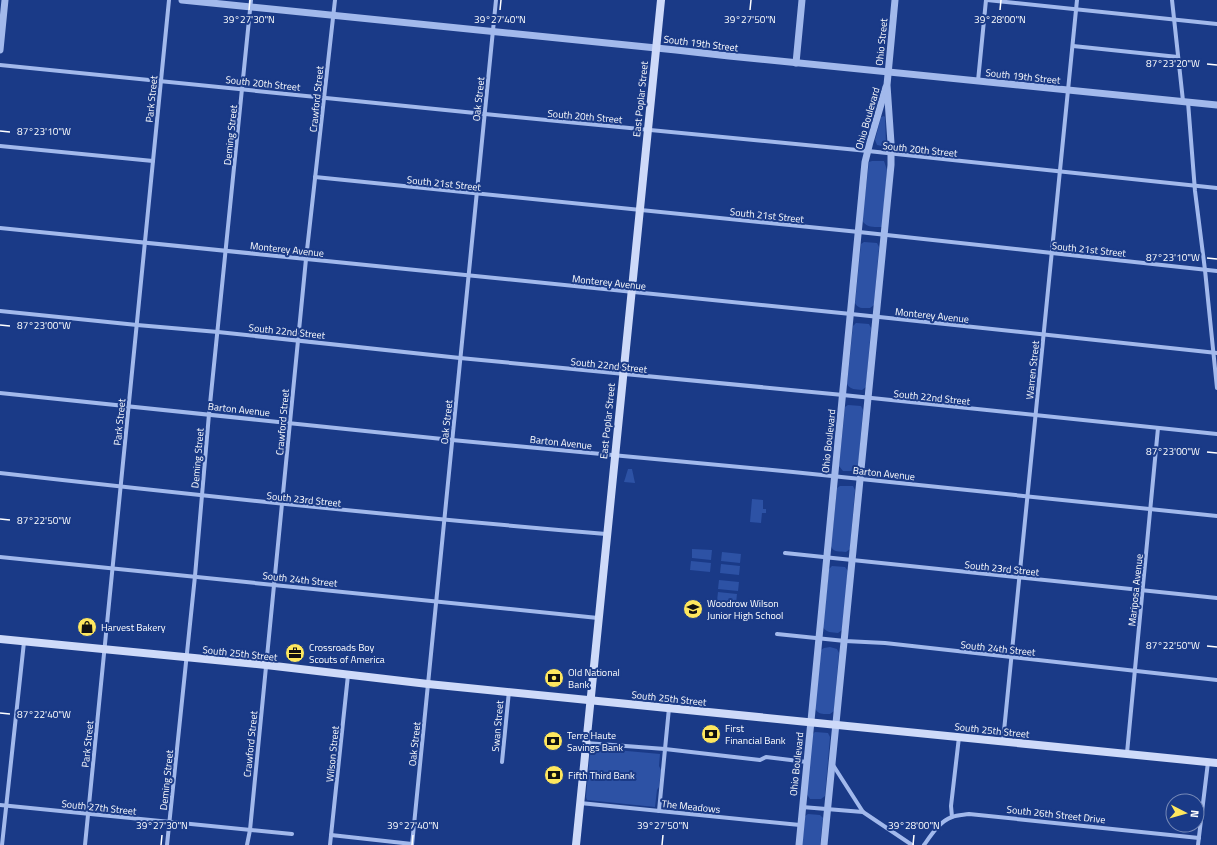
<svg xmlns="http://www.w3.org/2000/svg" width="1217" height="845" font-family="'Titillium Web',sans-serif">
<rect width="100%" height="100%" fill="#1a3a87"/>
<!-- green -->
<g fill="#2d52a5">
<path d="M884 116 885 117 886 144 882 146 877 145 875 140 881 117Z"/>
<path d="M872 161H884L887 170 882 227C874 227 866 228 862 220L869 162Z"/>
<path d="M864 242 877 243 879 247 874 305 870 308C863 308 858 309 855 303L861 244Z"/>
<path d="M856 323 869 324 871 328 866 387 862 390C856 389 850 390 847 384L853 326Z"/>
<path d="M848 405 861 406 863 410 858 468 854 471H843L839 466 845 407Z"/>
<path d="M628 469H632L635 483 624 482Z"/>
<path d="M840 486H853L855 490 850 549 846 552C840 551 833 553 831 546L837 488Z"/>
<path d="M752 499 763 500V509H766V513H762L761 523 750 522Z"/>
<path d="M692 549 712 550 711 560 692 558Z"/>
<path d="M722 552 741 554 740 563 721 561Z"/>
<path d="M691 561 711 563 710 572 690 570Z"/>
<path d="M721 564 740 566 739 575 720 573Z"/>
<path d="M832 566 845 567 848 571 842 630 838 633C832 632 826 633 823 627L829 569Z"/>
<path d="M719 580 739 582 738 591 718 589Z"/>
<path d="M718 592 737 594 736 603 717 601Z"/>
<path d="M830 647 837 649 839 653 834 711 830 714C823 714 818 715 815 708L821 650 824 648Z"/>
<path d="M815 732 828 733 830 737 825 796 821 799H810L806 793 812 735Z"/>
<path d="M594 748 660 754 659 766 661 770 659 787 657 790 655 807 587 800 586 797 590 751Z"/>
<path d="M808 814 820 815 823 818 820 845H802L805 816Z"/>
</g>
<g fill="none" stroke-linecap="round" stroke-linejoin="round">
<!-- minor -->
<g stroke="#a2b9ec" stroke-width="4">
<path d="M987 0 1217 24"/>
<path d="M1172 0 1183 101"/>
<path d="M1073 46 1178 57"/>
<path d="M0 65 485 114 868 151 1217 188"/>
<path d="M978 81 986 0"/>
<path d="M1188 102 1195 191 1205 270 1217 388"/>
<path d="M0 146 153 161"/>
<path d="M315 177 859 232 1217 271"/>
<path d="M0 228 851 314 1217 353"/>
<path d="M0 311 137 325 218 332 460 358 843 395 1217 434"/>
<path d="M0 393 452 440 793 472 1217 516"/>
<path d="M0 473C202 496 404 517 606 534"/>
<path d="M785 553 1217 598"/>
<path d="M0 557 598 618"/>
<path d="M777 634 845 641 885 643 1217 680"/>
<path d="M1003 741 1077 0"/>
<path d="M586 743 665 749 760 760 766 757 807 762"/>
<path d="M1127 753 1158 428"/>
<path d="M502 762 509 691"/>
<path d="M833 765 863 812 912 845"/>
<path d="M580 803 800 825"/>
<path d="M0 805 292 834"/>
<path d="M802 807 863 812"/>
<path d="M659 811 669 708"/>
<path d="M952 817 951 806 959 737"/>
<path d="M331 835 412 844"/>
<path d="M2 845 24 642"/>
<path d="M85 845 169 0"/>
<path d="M167 845 195 576 209 414 251 0"/>
<path d="M247 845 250 830 306 259 335 0"/>
<path d="M330 845 348 675"/>
<path d="M412 845 496 0"/>
<path d="M924 845C931 835 940 821 952 817 957 815 963 815 969 814L1199 838"/>
<path d="M1198 845 1208 762"/>
</g>
<!-- tertiary -->
<g stroke="#a2b9ec" stroke-width="7">
<path d="M182 0 676 50 729 56 1217 105"/>
<path d="M0 50 5 0"/>
<path d="M796 63 802 0"/>
<path d="M799 845 865 162 870 142 886 87"/>
<path d="M824 845 891 165V143L887 85 895 0"/>
</g>
<!-- secondary -->
<g stroke="#cedaf9" stroke-width="8">
<path d="M0 639 266 665 428 684 1217 763"/>
<path d="M576 845 661 0"/>
</g>
</g>
<!-- ticks -->
<path fill="none" stroke="#fff" stroke-width="1.5" d="M249 10 250 0M500 10 501 0M750 10 751 0M1000 10 1001 0M1207 64 1217 65M0 131 10 132M1207 258 1217 259M0 325 10 326M1207 452 1217 453M0 519 10 520M1207 646 1217 647M0 713 10 714M161 845 162 835M412 845 413 835M662 845 663 835M913 845 914 835"/>
<!-- icons -->
<defs>
<g id="school-disc" transform="scale(1)"><circle r="9.5" fill="#fee75e" stroke="#1a3a87"/><path d="M0-5L7-2L0 1L-7-2ZM-4 1L0 2.5L4 1V4Q0 6-4 4Z" fill="#111"/></g>
<g id="shop-disc" transform="scale(1)"><circle r="9.5" fill="#fee75e" stroke="#1a3a87"/><path d="M-5-2.5h2.3a2.7 3.5 0 0 1 5.4 0H5L5.5 6h-11ZM-1.5-2.5h3a1.5 2.3 0 0 0-3 0Z" fill="#111"/></g>
<g id="office-disc" transform="scale(1)"><circle r="9.5" fill="#fee75e" stroke="#1a3a87"/><path d="M-6-3h4V-5.5h4V-3h4V5H-6ZM-1-4.5V-3h2v-1.5ZM-6 0V1H6V0Z" fill="#111"/></g>
<g id="bank-disc" transform="scale(1)"><circle r="9.5" fill="#fee75e" stroke="#1a3a87"/><path d="M-6-4H6V4H-6ZM0-2.3a2.3 2.3 0 1 0 0 4.6a2.3 2.3 0 1 0 0-4.6Z" fill="#111"/></g>
</defs>
<g fill-rule="evenodd">
<use href="#school-disc" x="693" y="609"/>
<use href="#shop-disc" x="87" y="627"/>
<use href="#office-disc" x="295" y="653"/>
<use href="#bank-disc" x="554" y="678"/>
<use href="#bank-disc" x="711" y="734"/>
<use href="#bank-disc" x="553" y="741"/>
<use href="#bank-disc" x="554" y="775"/>
</g>
<g text-anchor="middle" stroke-width="4" stroke-linejoin="round" paint-order="stroke">
<!-- street labels -->
<g font-size="10" fill="#fff" stroke="#1a3a87">
<text transform="translate(881 42) rotate(-84)" y="4">Ohio Street</text>
<text transform="translate(701 43) rotate(7)" y="4">South 19th Street</text>
<text transform="translate(1023 76) rotate(6)" y="4">South 19th Street</text>
<text transform="translate(263 83) rotate(6)" y="4">South 20th Street</text>
<text transform="translate(151 99) rotate(-84)" y="4">Park Street</text>
<text transform="translate(316 99) rotate(-84)" y="4">Crawford Street</text>
<text transform="translate(478 99) rotate(-84)" y="4">Oak Street</text>
<text transform="translate(640 99) rotate(-84)" y="4">East Poplar Street</text>
<text transform="translate(585 116) rotate(5)" y="4">South 20th Street</text>
<text transform="translate(867 118) rotate(-74)" y="4">Ohio Boulevard</text>
<text transform="translate(230 135) rotate(-84)" y="4">Deming Street</text>
<text transform="translate(920 149) rotate(6)" y="4">South 20th Street</text>
<text transform="translate(444 183) rotate(6)" y="4">South 21st Street</text>
<text transform="translate(767 215) rotate(6)" y="4">South 21st Street</text>
<text transform="translate(287 249) rotate(6)" y="4">Monterey Avenue</text>
<text transform="translate(1089 249) rotate(6)" y="4">South 21st Street</text>
<text transform="translate(609 282) rotate(6)" y="4">Monterey Avenue</text>
<text transform="translate(932 315) rotate(6)" y="4">Monterey Avenue</text>
<text transform="translate(287 331) rotate(6)" y="4">South 22nd Street</text>
<text transform="translate(609 365) rotate(6)" y="4">South 22nd Street</text>
<text transform="translate(1032 370) rotate(-84)" y="4">Warren Street</text>
<text transform="translate(932 397) rotate(6)" y="4">South 22nd Street</text>
<text transform="translate(239 409) rotate(6)" y="4">Barton Avenue</text>
<text transform="translate(607 421) rotate(-84)" y="4">East Poplar Street</text>
<text transform="translate(119 422) rotate(-84)" y="4">Park Street</text>
<text transform="translate(282 422) rotate(-85)" y="4">Crawford Street</text>
<text transform="translate(446 422) rotate(-84)" y="4">Oak Street</text>
<text transform="translate(828 441) rotate(-84)" y="4">Ohio Boulevard</text>
<text transform="translate(561 442) rotate(6)" y="4">Barton Avenue</text>
<text transform="translate(197 458) rotate(-85)" y="4">Deming Street</text>
<text transform="translate(884 473) rotate(6)" y="4">Barton Avenue</text>
<text transform="translate(304 499) rotate(6)" y="4">South 23rd Street</text>
<text transform="translate(1002 568) rotate(6)" y="4">South 23rd Street</text>
<text transform="translate(300 579) rotate(6)" y="4">South 24th Street</text>
<text transform="translate(1135 590) rotate(-84)" y="4">Mariposa Avenue</text>
<text transform="translate(998 648) rotate(6)" y="4">South 24th Street</text>
<text transform="translate(240 653) rotate(6)" y="4">South 25th Street</text>
<text transform="translate(669 698) rotate(6)" y="4">South 25th Street</text>
<text transform="translate(497 726) rotate(-85)" y="4">Swan Street</text>
<text transform="translate(992 730) rotate(6)" y="4">South 25th Street</text>
<text transform="translate(87 744) rotate(-84)" y="4">Park Street</text>
<text transform="translate(250 744) rotate(-84)" y="4">Crawford Street</text>
<text transform="translate(414 744) rotate(-84)" y="4">Oak Street</text>
<text transform="translate(332 754) rotate(-84)" y="4">Wilson Street</text>
<text transform="translate(796 764) rotate(-84)" y="4">Ohio Boulevard</text>
<text transform="translate(166 780) rotate(-84)" y="4">Deming Street</text>
<text transform="translate(691 806) rotate(6)" y="4">The Meadows</text>
<text transform="translate(99 807) rotate(6)" y="4">South 27th Street</text>
<text transform="translate(1056 814) rotate(6)" y="4">South 26th Street Drive</text>
</g>
<!-- poi labels -->
<g font-size="10" fill="#fff" stroke="#1a3a87" text-anchor="start">
<text x="707" y="607">Woodrow Wilson<tspan x="707" dy="12">Junior High School</tspan></text>
<text x="101" y="631">Harvest Bakery</text>
<text x="309" y="651">Crossroads Boy<tspan x="309" dy="12">Scouts of America</tspan></text>
<text x="568" y="676">Old National<tspan x="568" dy="12">Bank</tspan></text>
<text x="725" y="732">First<tspan x="725" dy="12">Financial Bank</tspan></text>
<text x="567" y="739">Terre Haute<tspan x="567" dy="12">Savings Bank</tspan></text>
<text x="568" y="779">Fifth Third Bank</text>
</g>
</g>
<g font-size="10" text-anchor="middle" fill="#fff" stroke="#1a3a87" stroke-width="4" stroke-linejoin="round" paint-order="stroke">
<text x="249" y="23">39°27'30"N</text>
<text x="500" y="23">39°27'40"N</text>
<text x="750" y="23">39°27'50"N</text>
<text x="1000" y="23">39°28'00"N</text>
<text x="1173" y="67">87°23'20"W</text>
<text x="44" y="135">87°23'10"W</text>
<text x="1173" y="261">87°23'10"W</text>
<text x="44" y="329">87°23'00"W</text>
<text x="1173" y="455">87°23'00"W</text>
<text x="44" y="524">87°22'50"W</text>
<text x="1173" y="649">87°22'50"W</text>
<text x="44" y="718">87°22'40"W</text>
<text x="162" y="829">39°27'30"N</text>
<text x="413" y="829">39°27'40"N</text>
<text x="663" y="829">39°27'50"N</text>
<text x="914" y="829">39°28'00"N</text>
</g>
<!-- north arrow -->
<g transform="translate(1185 813) rotate(96)"><circle r="19" fill="#1a3a87" stroke="#7689b7"/>
<path d="M0-3L7 15L0 10L-7 15Z" fill="#fee75e"/>
<text y="-6" font-size="11" font-weight="bold" text-anchor="middle" fill="#ffffff">N</text>
</g>
</svg>
